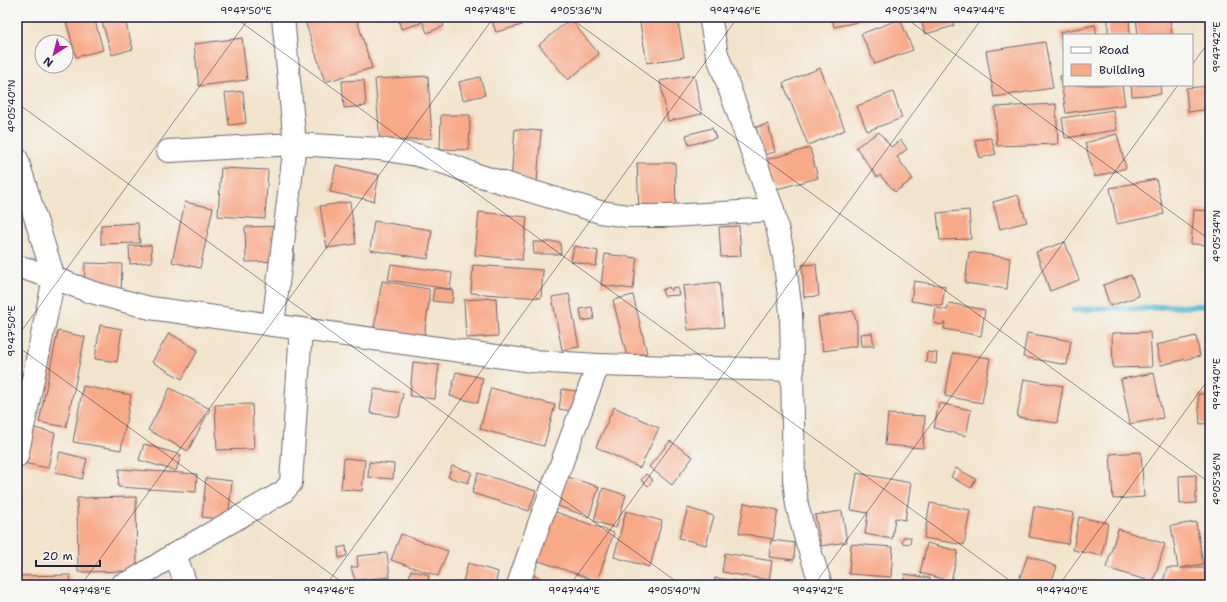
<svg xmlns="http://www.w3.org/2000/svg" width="1227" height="602" font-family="'Shantell Sans',sans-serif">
<rect width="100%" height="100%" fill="#f6f6f2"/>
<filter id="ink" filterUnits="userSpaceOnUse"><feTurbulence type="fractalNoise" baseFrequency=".025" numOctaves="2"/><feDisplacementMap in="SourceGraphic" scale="8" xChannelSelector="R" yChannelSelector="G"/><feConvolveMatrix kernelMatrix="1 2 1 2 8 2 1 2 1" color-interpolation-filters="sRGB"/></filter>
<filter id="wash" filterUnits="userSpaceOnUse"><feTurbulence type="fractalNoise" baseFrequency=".012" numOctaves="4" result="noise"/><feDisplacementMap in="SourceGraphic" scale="16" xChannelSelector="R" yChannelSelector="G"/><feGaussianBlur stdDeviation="0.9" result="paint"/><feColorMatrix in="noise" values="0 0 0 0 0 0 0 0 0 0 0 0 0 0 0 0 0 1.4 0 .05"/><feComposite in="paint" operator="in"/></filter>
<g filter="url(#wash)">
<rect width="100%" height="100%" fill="#f2e4cc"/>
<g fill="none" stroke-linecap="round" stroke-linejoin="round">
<!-- stream -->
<path stroke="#56bcd4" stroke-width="6" d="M1074 310 1112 308 1141 309 1168 306 1183 307 1210 305"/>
</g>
<g id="blocks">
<!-- building -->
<g fill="#f8a988">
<path d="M65 17H94L103 50 76 57Z"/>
<path d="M119 17H124L133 49 112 55 102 22Z"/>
<path d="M307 17H356L372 68 325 82 304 18Z"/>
<path d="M398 17H420L421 23 401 29Z"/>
<path d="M421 17H440L444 26 427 33Z"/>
<path d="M491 17H520L522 25 496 32Z"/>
<path d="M639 17H677L684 57 647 63Z"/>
<path d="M832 17H876V18L834 27Z"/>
<path d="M920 17H951L954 26 925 34Z"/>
<path d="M1108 17H1129L1130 35H1108Z"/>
<path d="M1136 17H1170L1172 35H1138Z"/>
<path d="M570 19 599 54 568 80 539 45Z"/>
<path d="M900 19 913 50 875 64 861 34Z"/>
<path d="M1095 25 1097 35H1064L1063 52 1060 32Z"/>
<path d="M242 38 247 80 199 86 194 44Z"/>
<path d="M1045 42 1053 88 994 97 986 51Z"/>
<path d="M820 68 845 130 808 145 783 83Z"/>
<path d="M694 75 702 114 668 121 660 81Z"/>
<path d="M428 76 432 138 380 142 375 79Z"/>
<path d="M1060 76H1064V85H1122L1125 105 1066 113Z"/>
<path d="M480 77 485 95 463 100 459 82Z"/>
<path d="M364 80 366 106 344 108 342 81Z"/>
<path d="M1131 85H1160L1161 94 1132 96Z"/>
<path d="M1210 86V109L1188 112 1186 88Z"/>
<path d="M243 91 246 123 229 125 225 93Z"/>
<path d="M893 92 902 118 867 131 857 106Z"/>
<path d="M1056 104 1058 144 997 146 995 107Z"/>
<path d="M1113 110 1117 130 1065 138 1062 118Z"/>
<path d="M441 115H470L469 150 440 149Z"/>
<path d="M768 124 775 152 763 155 756 127Z"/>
<path d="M712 128 716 138 689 145 686 135Z"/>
<path d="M515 129 541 131 537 182 511 180Z"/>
<path d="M879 132 891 147 901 140 907 149 897 157 913 179 895 192 880 175 877 177 856 147Z"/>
<path d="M1117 134 1126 168 1095 177 1085 143Z"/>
<path d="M991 138 996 154 980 158 975 140Z"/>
<path d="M810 148 818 178 765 192 757 162Z"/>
<path d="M637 163H675L676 213H639Z"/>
<path d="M336 165 379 175 374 201 330 192Z"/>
<path d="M221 168 268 170 265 219 218 216Z"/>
<path d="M1156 179 1164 214 1117 224 1110 188Z"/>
<path d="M1018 195 1027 222 1000 229 993 202Z"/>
<path d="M185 202 213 208 200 268 172 262Z"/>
<path d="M350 202 356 244 327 248 320 206Z"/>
<path d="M969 210 971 239 940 240 937 213Z"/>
<path d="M1194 210 1210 211V245L1191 244Z"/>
<path d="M479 212 527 217 522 260 475 255Z"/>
<path d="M374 221 432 230 428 259 370 250Z"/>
<path d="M138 223 140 243 101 244V225Z"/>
<path d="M294 226V261L246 262 245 227Z"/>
<path d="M739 226 741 256 721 257 719 227Z"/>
<path d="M533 242H560L561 254H534Z"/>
<path d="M1065 242 1079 280 1050 291 1036 252Z"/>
<path d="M151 245 152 262 130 264 129 246Z"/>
<path d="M574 246 598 251 596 266 571 261Z"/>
<path d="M969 252 1010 258 1007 289 965 283Z"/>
<path d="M605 254 637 258 633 289 601 285Z"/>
<path d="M85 263 122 264 121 296 84 295Z"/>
<path d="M391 264 452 273 450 289 388 280Z"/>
<path d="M816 264 819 296 804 297 802 265Z"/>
<path d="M473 265 543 270 541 298 471 293Z"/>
<path d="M1131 275 1139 296 1110 306 1103 285Z"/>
<path d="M382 281 429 289V302L424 337 374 328Z"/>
<path d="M914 281 945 286 942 306 911 301Z"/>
<path d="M719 282 724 327 688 330 683 286Z"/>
<path d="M669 287 671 291 672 290V288L677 287 679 295 664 296 662 290Z"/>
<path d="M434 288 453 290 452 303 432 301Z"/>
<path d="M569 294 579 347 562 350 552 297Z"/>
<path d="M633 295 647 353 627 357 613 300Z"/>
<path d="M496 298 498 336 466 338 464 300Z"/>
<path d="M949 303 985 310 981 336 944 329 945 323H943L942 325 934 323 936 308 947 310Z"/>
<path d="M592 307 594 319 582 321 580 309Z"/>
<path d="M853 311 857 324V346L823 351 818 317Z"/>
<path d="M100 325 122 329 117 362 95 359Z"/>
<path d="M58 331 85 337 66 427 39 422Z"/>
<path d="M1150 332 1152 367 1113 368 1112 333Z"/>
<path d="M169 333 198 350 182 379 152 362Z"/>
<path d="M872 333 874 346H861L860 334Z"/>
<path d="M1027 333 1071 341 1067 365 1023 357Z"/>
<path d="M1196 336 1200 356 1161 365 1156 345Z"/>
<path d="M927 352 937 353 936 364 926 362Z"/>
<path d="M953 353 990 358 982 403 945 396Z"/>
<path d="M413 362 439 365 435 399 410 396Z"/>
<path d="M456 372 483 378 478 403 450 396Z"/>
<path d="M1154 373 1163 418 1130 424 1121 379Z"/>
<path d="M1024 379 1063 386 1057 423 1017 417Z"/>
<path d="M83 386 131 395 121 450 73 442Z"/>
<path d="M170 388 210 409 188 451 148 430Z"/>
<path d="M491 388 555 405 544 446 480 429Z"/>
<path d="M374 389 403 393 399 417 370 413Z"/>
<path d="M562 389 591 393 582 413 559 409Z"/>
<path d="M1198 394H1210V423L1200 424Z"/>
<path d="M939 403 971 410 966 436 934 428Z"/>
<path d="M252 404 254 449 217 450 215 405Z"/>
<path d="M614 407 659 428 640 468 596 447Z"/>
<path d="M888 414 925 416 923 448 885 445Z"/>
<path d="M30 427 55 433 48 468 23 463Z"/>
<path d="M670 441 693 457 672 485 649 467Z"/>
<path d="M144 444 181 455 176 471 139 460Z"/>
<path d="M60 452 87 459 82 479 55 472Z"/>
<path d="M1141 452 1144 497 1113 499 1110 454Z"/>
<path d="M344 458 365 460 362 491 341 489Z"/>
<path d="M369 462 394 464 393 479 368 477Z"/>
<path d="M452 466 472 472 468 483 448 477Z"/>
<path d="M956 468 976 479 971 488 951 477Z"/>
<path d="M119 469 197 474 196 492 118 487Z"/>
<path d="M478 473 536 491 529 511 472 493Z"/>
<path d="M857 473 911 483 905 520 895 518 892 539 865 534 868 513 851 510Z"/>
<path d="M646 474 653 480 648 486 641 480Z"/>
<path d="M1196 475V503L1180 504 1179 476Z"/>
<path d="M568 477 599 487 589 517 558 506Z"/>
<path d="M206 478 232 481 228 520 202 517Z"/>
<path d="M603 488 626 495 616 528 594 521Z"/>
<path d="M136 497 137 571 78 572 77 498Z"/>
<path d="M744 503 778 510 773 539 739 533Z"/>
<path d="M930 503 970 510 964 545 924 538Z"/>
<path d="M1034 506 1074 513 1068 544 1029 537Z"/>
<path d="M688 508 714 516 706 545 679 538Z"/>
<path d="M553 511 614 533 597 581 536 560Z"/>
<path d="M626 511 662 521 650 567 614 557Z"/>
<path d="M842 511 847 542 821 546 815 515Z"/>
<path d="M1079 517 1108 523 1102 556 1073 550Z"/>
<path d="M1196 522 1203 564 1180 568H1204L1207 585H1162L1167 568H1178L1171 526Z"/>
<path d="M1118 529 1165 544 1153 582 1106 568Z"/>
<path d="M401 534 448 551 438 576 391 560Z"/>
<path d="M903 537H911L910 544 902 543Z"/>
<path d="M771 540 795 543 794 560 769 557Z"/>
<path d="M927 543 958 551 951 581 920 573Z"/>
<path d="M851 544 893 547 891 577 849 574Z"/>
<path d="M346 546 347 556 339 558 338 548Z"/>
<path d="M387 553 390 577 355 580 351 567H358L357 556Z"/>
<path d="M725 553 772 561 769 580 722 572Z"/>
<path d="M1028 555 1057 567 1050 585H1017Z"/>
<path d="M468 563 498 572 495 585H462Z"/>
<path d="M411 570 429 575 427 585H407Z"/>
<path d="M905 574 930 578 929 585H903Z"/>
<path d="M70 575 71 585H18V576Z"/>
<path d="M533 575 555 585H529Z"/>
<path d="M715 578 766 584V585H714Z"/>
<path d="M392 579V585H373V580Z"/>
</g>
</g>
</g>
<g filter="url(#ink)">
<use href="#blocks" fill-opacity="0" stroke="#6b666e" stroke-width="1"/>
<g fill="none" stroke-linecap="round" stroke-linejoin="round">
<!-- minor casing -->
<g stroke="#6b666e" stroke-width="24">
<g id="minor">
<path d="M710 17 717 54 773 210 784 257 791 312 794 479 797 505 805 536 821 585"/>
<path d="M168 151 295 144 380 149 417 155 448 164 474 174 600 212 628 216H670L773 210"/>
<path d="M17 159 54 278 17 456"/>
<path d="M17 266 54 278 91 292 150 308 532 361 598 365 793 370"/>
<path d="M273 325 295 144 283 17"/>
<path d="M175 554 186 585"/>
<path d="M121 585 132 581 175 554 283 492 291 483 301 329"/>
<path d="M518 585 539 524 598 365"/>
</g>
</g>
<!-- minor -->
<use href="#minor" stroke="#fff" stroke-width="22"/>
</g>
</g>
<!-- ticks -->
<path fill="none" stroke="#22223b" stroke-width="1" stroke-opacity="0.45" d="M234 17 1016 585M569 17 1210 483M904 17 1210 240M1192 65 1210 40M17 103 681 585M17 337 250 17M17 346 346 585M81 585 494 17M326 585 738 17M570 585 983 17M814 585 1178 85M1059 585 1210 377"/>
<!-- margin -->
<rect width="1227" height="602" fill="none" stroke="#f6f6f2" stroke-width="44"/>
<!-- legend -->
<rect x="1063" y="34" width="130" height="52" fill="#f6f6f2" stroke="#a1a1a9"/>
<rect x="1071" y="47" width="20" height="6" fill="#ffffff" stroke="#a1a1a9"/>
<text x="1099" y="54" font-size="12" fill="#22223b">Road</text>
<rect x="1071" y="64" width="20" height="12" fill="#f8a988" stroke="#a1a1a9"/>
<text x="1099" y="74" font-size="12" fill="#22223b">Building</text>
<!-- north arrow -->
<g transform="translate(54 54) rotate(216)"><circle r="19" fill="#f6f6f2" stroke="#a1a1a9"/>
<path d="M0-3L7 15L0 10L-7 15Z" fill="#b5179e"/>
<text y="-6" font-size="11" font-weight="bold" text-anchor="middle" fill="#22223b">N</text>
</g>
<!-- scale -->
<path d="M36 560v6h64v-6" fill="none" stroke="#22223b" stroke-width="2"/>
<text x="42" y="560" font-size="12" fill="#22223b" stroke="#f6f6f2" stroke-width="3" paint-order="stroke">20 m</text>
<rect x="22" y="22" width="1183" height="558" fill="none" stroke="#22223b" stroke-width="1.5"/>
<g font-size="10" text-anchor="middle" fill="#22223b">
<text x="246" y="14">9°47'50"E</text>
<text x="490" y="14">9°47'48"E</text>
<text x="576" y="14">4°05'36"N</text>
<text x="735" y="14">9°47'46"E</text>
<text x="911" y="14">4°05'34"N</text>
<text x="979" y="14">9°47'44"E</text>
<text transform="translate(1216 47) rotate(-90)" y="4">9°47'42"E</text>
<text transform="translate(11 106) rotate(-90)" y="4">4°05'40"N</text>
<text transform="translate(1216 236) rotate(-90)" y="4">4°05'34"N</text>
<text transform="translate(11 331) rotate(-90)" y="4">9°47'50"E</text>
<text transform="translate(1216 384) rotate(-90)" y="4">9°47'40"E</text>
<text transform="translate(1216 479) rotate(-90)" y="4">4°05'36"N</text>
<text x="85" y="594">9°47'48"E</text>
<text x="329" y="594">9°47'46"E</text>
<text x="574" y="594">9°47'44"E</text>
<text x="674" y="594">4°05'40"N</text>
<text x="818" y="594">9°47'42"E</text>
<text x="1062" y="594">9°47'40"E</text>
</g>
</svg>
